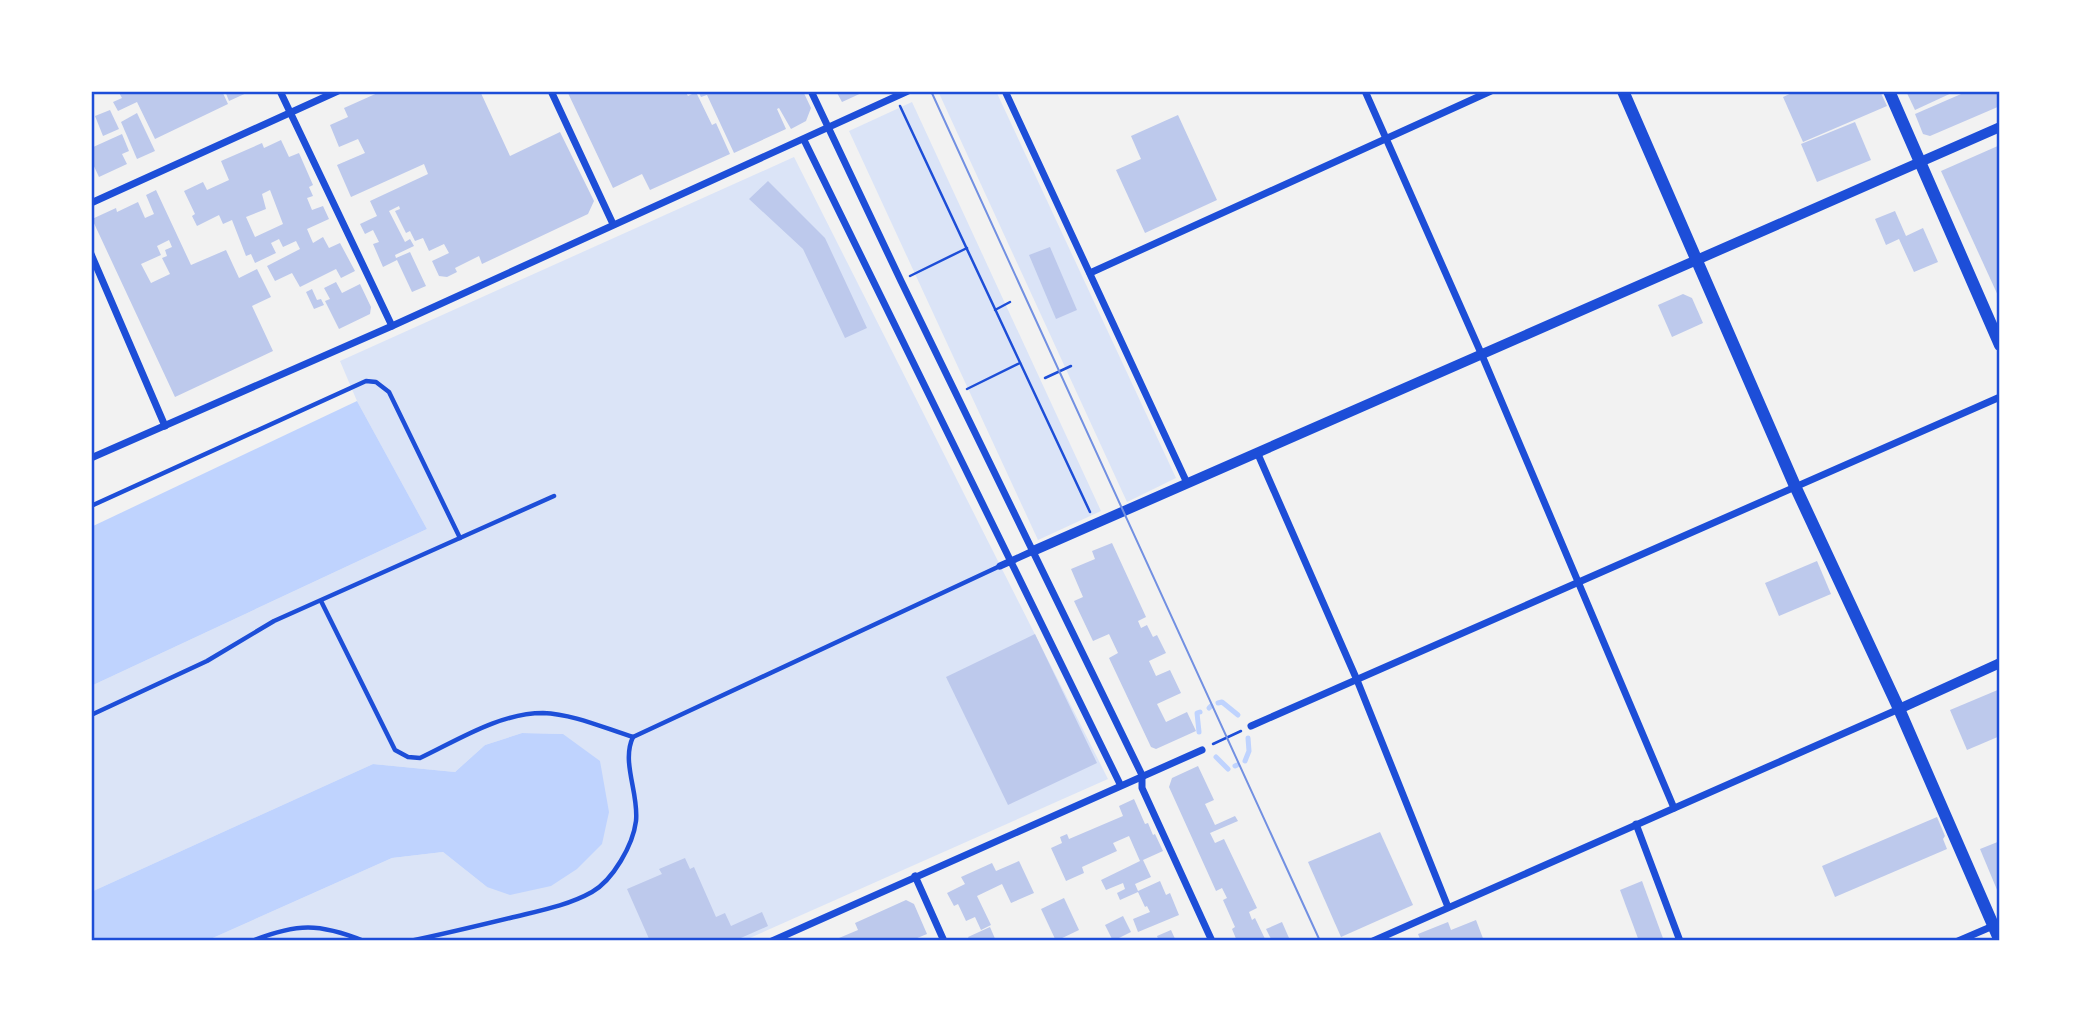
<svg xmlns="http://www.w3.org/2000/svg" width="2091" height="1032" font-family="'Roboto Condensed',sans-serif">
<rect width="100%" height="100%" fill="#f2f2f2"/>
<!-- green -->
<g fill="#dbe4f7">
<path d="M938 91H996L1176 478 1127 502Z"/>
<path d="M912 102 1101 511 1038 540 849 131Z"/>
<path d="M794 157 1108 779 743 941H206L392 858 443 852 487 887 563 734 522 733 485 745 455 772 373 764 91 892V686L427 529 357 401 340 361Z"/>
</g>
<!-- water -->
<g fill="#bfd3fe">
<path d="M357 401 427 529 91 686V527Z"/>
<path d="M522 733 563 734 600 761 609 812 602 844 577 869 551 886 510 895 487 887 443 852 392 858 206 941H91V892L373 764 455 772 485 745Z"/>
</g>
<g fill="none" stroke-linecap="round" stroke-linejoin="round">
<!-- stream -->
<g stroke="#bfd3fe" stroke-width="5">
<path d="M1218 703 1222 702 1238 715"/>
<path d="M1209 708 1211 706"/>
<path d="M1199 732 1197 713 1200 712"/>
<path d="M1216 757 1228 769"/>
<path d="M1245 761 1249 751 1248 738"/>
<path d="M1235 766 1237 765"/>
</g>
</g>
<!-- building -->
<g fill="#bdc9ec" fill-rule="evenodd">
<path d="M118 91H222L228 104 155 139 137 102 118 111 113 102 122 98Z"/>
<path d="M225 91H251L229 101Z"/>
<path d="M382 91H480L510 156 560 132 594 201 588 214 482 264 479 256 455 268 457 272 447 277 439 276 432 261 449 253 444 244 429 251 423 238 415 241 410 231 406 233 395 211 400 209 399 206 389 211 405 242 410 239 414 246 395 255 396 258 410 252 426 286 412 292 397 260 383 267 373 244 379 242 373 230 365 234 360 224 377 216 370 201 428 174 424 164 351 197 337 165 365 153 358 139 339 147 330 125 348 117 344 108Z"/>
<path d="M567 91H685L688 96 696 92 712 125 716 123 730 154 650 190 642 174 613 188Z"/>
<path d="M698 91H803L811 108 806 121 791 129 779 108 777 109 786 129 734 153 707 95 701 97Z"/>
<path d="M836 91H866L842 102Z"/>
<path d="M1796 91H1880L1887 106 1803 142 1783 97Z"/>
<path d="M1906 91H1956L1915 110Z"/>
<path d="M1968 91H2000V106L1930 136 1923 134 1915 114Z"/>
<path d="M110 110 119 129 103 136 95 116Z"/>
<path d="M137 113 155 151 137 159 121 122Z"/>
<path d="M1178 115 1217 200 1145 233 1116 170 1141 159 1131 136Z"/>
<path d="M1855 122 1871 160 1817 182 1801 144Z"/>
<path d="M122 134 129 151 122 154 127 164 99 177 91 160V148Z"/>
<path d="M281 140 289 157 299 153 313 185 309 187 313 196 307 198 312 210 323 206 329 219 307 229 313 243 323 237 329 248 340 243 355 271 341 278 336 269 300 287 292 273 275 281 267 266 300 249 296 241 283 247 279 239 271 243 276 253 255 263 251 254 246 256 232 220 223 224 219 215 197 226 192 216 195 214 184 191 203 182 207 190 229 180 221 161 262 143 264 148ZM270 190 283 224 255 237 246 217 266 209 262 194Z"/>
<path d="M2000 145V300L1941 171Z"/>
<path d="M768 181 825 238 867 328 845 338 803 249 749 199Z"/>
<path d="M156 190 191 265 226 250 239 278 257 269 271 297 252 306 273 351 175 397 92 219 116 208 117 212 138 202 145 218 154 214 146 195ZM169 240 172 247 165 250 167 256 162 258 170 274 151 283 141 264 161 255 157 246Z"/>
<path d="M1895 211 1906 236 1923 228 1938 262 1914 272 1899 239 1886 245 1875 219Z"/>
<path d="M1050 247 1077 310 1056 319 1029 255Z"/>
<path d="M336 282 342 293 360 284 371 307 370 314 339 329 325 301 330 299 324 288Z"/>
<path d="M312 289 317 300 321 299 324 305 314 309 306 292Z"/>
<path d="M1683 294 1692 298 1703 323 1672 337 1658 305Z"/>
<path d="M1112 543 1146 617 1138 621 1141 628 1147 625 1153 637 1157 635 1166 653 1149 661 1156 676 1170 670 1181 693 1157 704 1166 722 1187 712 1196 731 1156 749 1151 747 1109 658 1118 653 1109 634 1093 641 1074 601 1083 597 1071 569 1095 559 1092 551Z"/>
<path d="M1817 561 1831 594 1779 616 1765 583Z"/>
<path d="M1035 634 1097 763 1008 805 946 677Z"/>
<path d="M2000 689V736L1967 750 1950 710Z"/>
<path d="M1198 766 1214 800 1205 804 1215 825 1235 816 1238 821 1210 833 1215 843 1224 839 1257 908 1249 912 1252 920 1255 918 1266 941H1237L1232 929 1235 927 1223 900 1227 898 1222 888 1216 891 1169 787 1172 778Z"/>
<path d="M1134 799 1145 824 1148 823 1153 835 1155 834 1163 851 1143 860 1151 877 1135 884 1138 891 1160 881 1166 895 1170 893 1179 915 1138 932 1133 919 1150 912 1147 906 1145 907 1138 892 1120 900 1117 893 1125 889 1123 883 1106 890 1101 880 1140 861 1129 836 1113 843 1117 851 1082 867 1084 873 1066 881 1051 848 1062 843 1060 837 1067 834 1069 839 1123 816 1119 806Z"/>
<path d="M1937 817 1945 836 1943 839 1947 849 1835 897 1822 866Z"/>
<path d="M1380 832 1413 905 1341 937 1308 862Z"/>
<path d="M2000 841V897L1980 849Z"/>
<path d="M685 858 690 869 694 867 716 917 725 913 731 926 762 912 768 926 734 941H650L627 889 662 874 659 869Z"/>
<path d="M1019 861 1034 893 1011 903 1002 884 977 896 991 925 981 930 975 917 966 921 958 904 954 906 947 893 965 884 961 877 992 863 996 871Z"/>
<path d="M1642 881 1664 941H1639L1620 890Z"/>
<path d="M1064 898 1079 930 1056 941 1041 909Z"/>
<path d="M906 900 914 904 927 934 910 941H840L839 938 858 930 855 923Z"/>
<path d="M1123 916 1131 932 1113 941 1105 925Z"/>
<path d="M1476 920 1484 941H1421L1418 934 1448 922 1451 930Z"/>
<path d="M1282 922 1289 938 1282 941H1272L1266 929Z"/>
<path d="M990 927 996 941H970L968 937Z"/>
<path d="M1171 930 1176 941H1159L1157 936Z"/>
</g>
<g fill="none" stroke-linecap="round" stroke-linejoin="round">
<!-- path -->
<g stroke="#1d4ed8" stroke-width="2.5">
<path d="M900 106 1090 512"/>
<path d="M910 276 967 248"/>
<path d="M995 310 1010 302"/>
<path d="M1045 378 1071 366"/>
<path d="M967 389 1020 363"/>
<path d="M1213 744 1241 731"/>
</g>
<!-- service -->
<g stroke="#1d4ed8" stroke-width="4.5">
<path d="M91 506 366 381 376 382 389 392 460 538"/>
<path d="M321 601 395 750 408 757 420 758C458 740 500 713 543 713 573 714 604 728 633 737"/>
<path d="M91 715 207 661 274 621 554 496"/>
<path d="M252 941C297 923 319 923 364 941"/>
<path d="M410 941C444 934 477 926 510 918 538 911 567 906 592 892 613 880 633 845 636 821 639 793 621 762 633 737L1000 566"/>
</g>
<!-- minor -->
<g stroke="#1d4ed8" stroke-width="7">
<path d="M280 91 392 326"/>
<path d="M551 91 613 224"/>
<path d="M811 91 901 281 1142 775V788L1212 941"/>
<path d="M1005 91 1187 483"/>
<path d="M1365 91 1481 353 1674 808"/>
<path d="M804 140 1120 784"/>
<path d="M91 203 338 91"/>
<path d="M91 254 165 426"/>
<path d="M1090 273 1491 91"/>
<path d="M1257 452 1357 680 1448 907"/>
<path d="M91 458 392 326 908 91"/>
<path d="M1000 566 1033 551"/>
<path d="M1251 726 2000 397"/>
<path d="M1636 824 1680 941"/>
<path d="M915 876 944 941"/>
<path d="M772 941 1202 750"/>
<path d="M1373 941 1899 709"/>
<path d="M1958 941 2000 923"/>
</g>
<!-- tertiary -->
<g stroke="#1d4ed8" stroke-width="10">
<path d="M1033 551 2000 127"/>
<path d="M1899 709 2000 663"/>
</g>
<!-- secondary -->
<g stroke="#1d4ed8" stroke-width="12">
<path d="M1623 91 1795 486 1899 709 2000 941"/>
<path d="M1889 91 2000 345"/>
</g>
<!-- tram -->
<path stroke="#7290e2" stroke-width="2" d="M931 91 1320 941"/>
</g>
<!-- border -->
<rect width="2091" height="1032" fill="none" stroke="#ffffff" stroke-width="186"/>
<rect x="93" y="93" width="1905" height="846" fill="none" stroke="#1d4ed8" stroke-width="2.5"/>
</svg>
